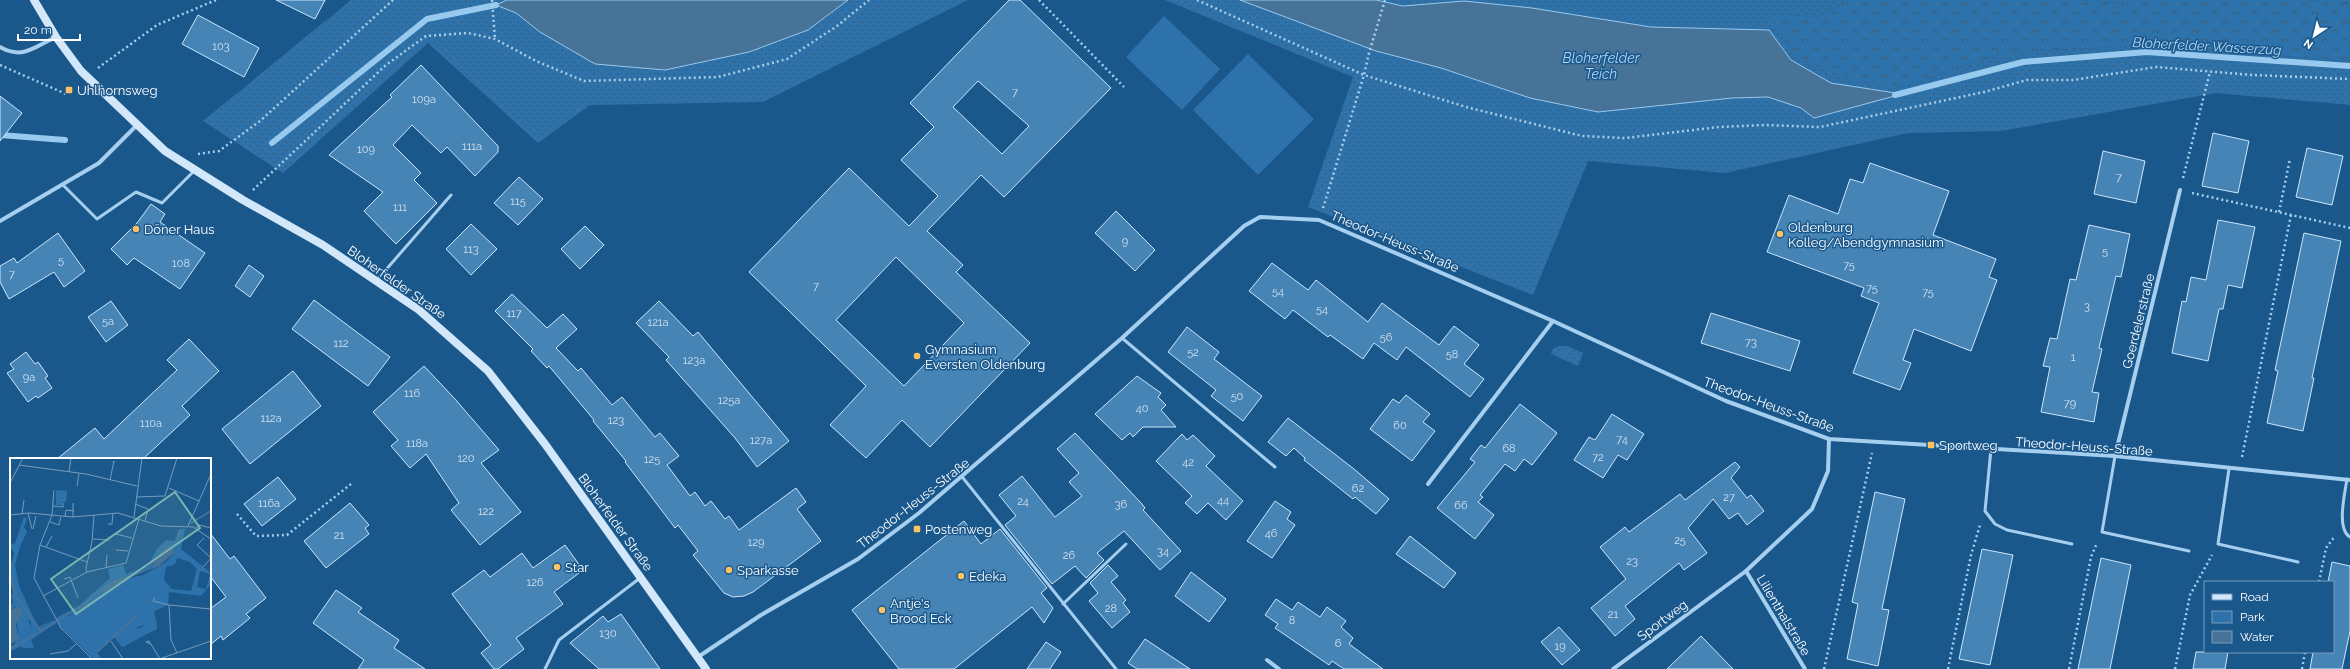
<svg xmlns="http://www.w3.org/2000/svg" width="2350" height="669" font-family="Raleway,sans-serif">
<defs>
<pattern id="green-dots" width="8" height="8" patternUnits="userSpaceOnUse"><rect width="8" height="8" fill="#2d72aa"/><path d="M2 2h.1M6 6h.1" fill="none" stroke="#3e5d76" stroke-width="1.8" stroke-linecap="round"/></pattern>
<pattern id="forest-crowns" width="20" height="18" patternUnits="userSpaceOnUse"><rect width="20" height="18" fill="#2d72aa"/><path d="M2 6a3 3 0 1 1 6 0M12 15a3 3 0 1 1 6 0" fill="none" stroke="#3e5d76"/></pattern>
</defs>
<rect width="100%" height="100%" fill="#1a588c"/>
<!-- green -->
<g fill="url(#green-dots)">
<path d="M351 0H507L497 5 516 13 540 32 749 52 808 30 848 0H968L763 102 590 105 538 143 428 43 283 173 203 121Z"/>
<path d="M1165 0H1240L1376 51 1441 68 1530 98 1598 112 1732 98 1768 97 1801 108 1814 118 1901 94 1831 83 1791 60 1769 30 1651 27 1532 8 1464 1 1403 6 1376 0H1850L1816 17 1777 14 1899 88 2004 52 2144 46 2350 61V105L2216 93 2001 131 1908 133 1725 173 1588 161 1533 295 1308 207 1353 77Z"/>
<path d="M2080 0H2132L2123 4Z"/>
<path d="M2307 0H2350V3Z"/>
<path d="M1559 346H1567L1583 353 1578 366 1551 354 1553 349Z"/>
</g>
<!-- forest -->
<path fill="url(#forest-crowns)" d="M1850 0H2080L2123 4 2132 0H2307L2350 3V61L2144 46 2004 52 1899 88 1840 74 1795 54 1773 20 1777 14 1816 17Z"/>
<!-- pitch -->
<g fill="#2d72aa">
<path d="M1164 16 1220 69 1182 110 1126 57Z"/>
<path d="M1248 54 1314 119 1258 175 1193 110Z"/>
</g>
<!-- water -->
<g fill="#477399" stroke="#98caf0">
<path d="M507 0H848L808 30 749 52 665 70 595 64 540 32 516 13 496 5Z"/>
<path d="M1240 0H1376L1403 6 1464 1 1532 8 1651 27 1769 30 1791 60 1831 83 1902 94 1814 118 1801 108 1768 97 1732 98 1598 112 1530 98 1441 68 1376 51Z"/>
</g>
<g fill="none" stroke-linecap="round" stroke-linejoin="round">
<!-- stream -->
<g stroke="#98caf0" stroke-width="6">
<path d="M1895 95 2023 62 2147 52 2350 66"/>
<path d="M0 135 65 140"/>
<path d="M272 143 427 19 496 5"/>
</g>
</g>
<!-- building -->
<g fill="#4784b6" stroke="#cbe5fa" fill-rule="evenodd">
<path d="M276 0H325L315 19Z"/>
<path d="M1009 0H1020L1111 88 1004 197 981 175 927 231 963 265 956 272 1030 343 930 447 902 420 866 458 830 425 866 386 749 272 849 168 909 226 938 196 901 160 934 127 910 103ZM978 81 1029 126 1002 154 953 107ZM896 257 964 323 904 386 836 320Z"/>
<path d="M198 15 259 48 244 77 182 44Z"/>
<path d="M421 65 498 146V152L475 176 447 147 441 153 412 125 393 145 421 173 414 180 437 203 396 244 364 211 383 192 329 155 392 97 390 95Z"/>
<path d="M0 96 22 113 0 141Z"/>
<path d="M2213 133 2249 141 2238 193 2202 186Z"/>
<path d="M2307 148 2343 156 2332 205 2296 197Z"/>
<path d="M2103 151 2145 161 2136 203 2094 194Z"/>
<path d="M1870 163 1949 191 1933 235 1996 259 1989 277 1997 280 1971 351 1914 329 1903 360 1911 363 1900 390 1853 373 1879 303 1861 296 1864 288 1767 252 1789 195 1838 214 1850 179 1863 183Z"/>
<path d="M519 177 543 199 518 225 494 203Z"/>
<path d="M151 204 165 214 160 222 205 253 180 289 134 258 127 265 111 249 137 223Z"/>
<path d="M1116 211 1155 250 1135 271 1095 233Z"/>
<path d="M2218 220 2255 227 2242 288 2228 285 2223 309H2219L2208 361 2172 353 2182 301 2186 302 2191 277 2206 280Z"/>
<path d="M471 224 497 249 471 275 446 249Z"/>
<path d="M2089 225 2130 234 2121 277 2116 276 2099 348 2102 349 2092 392 2099 393 2094 422 2041 412 2050 367 2043 366 2050 338 2057 339 2070 279 2076 280Z"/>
<path d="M585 226 604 245 580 269 561 249Z"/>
<path d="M58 233 85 271 64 287 54 272 9 299 0 282V266L14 258 17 263Z"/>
<path d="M2304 233 2341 241 2312 378H2314L2303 431 2267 423 2278 371 2275 370Z"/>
<path d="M1272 263 1308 290 1316 280 1368 322 1382 303 1439 345 1454 326 1479 345 1464 364 1484 379 1470 397 1406 347 1397 360 1374 343 1363 359 1330 335 1328 337 1293 310 1285 319 1249 291Z"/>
<path d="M249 265 264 276 250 297 235 286Z"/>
<path d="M512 294 547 328 563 314 577 329 556 348 578 371 581 368 612 405 622 397 655 437 660 433 679 456 667 465 690 496 695 492 705 506 711 501 725 519 729 516 739 530 796 488 806 502 797 509 821 541 753 592 744 596 733 597 724 593 693 555 698 551 678 525 675 528 625 462 626 461 593 421 594 420 549 366 547 368 531 351 533 349 495 311Z"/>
<path d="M314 300 390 357 368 386 292 329Z"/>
<path d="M111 301 128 325 106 342 88 317Z"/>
<path d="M659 301 693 336 698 332 789 441 757 467 735 438 666 360 669 357 636 323Z"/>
<path d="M1711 313 1800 341 1790 371 1701 343Z"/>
<path d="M1187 327 1219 352 1214 359 1262 396 1243 421 1211 396 1216 390 1168 352Z"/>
<path d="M189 339 219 371 182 406 190 415 143 459H57L95 428 104 439 177 370 167 360Z"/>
<path d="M26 352 35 364 38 362 48 376 45 378 52 388 38 398 36 396 28 402 7 373 14 369 10 364Z"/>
<path d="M424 366 455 399 499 450 481 463 521 512 480 545 451 510 459 503 426 454 410 468 391 446 398 440 373 412Z"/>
<path d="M293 371 321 406 250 464 222 429Z"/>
<path d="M1137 376 1161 393 1158 397 1166 405 1161 410 1176 427H1143L1133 437 1130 433 1122 440 1095 414Z"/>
<path d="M1406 395 1430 414 1423 422 1435 431 1412 461 1370 429 1393 399 1399 403Z"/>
<path d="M1520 404 1557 433 1532 465 1524 459 1515 471 1505 464 1480 495 1483 497 1478 502 1494 515 1475 539 1437 508 1475 462 1470 459 1481 445 1485 448Z"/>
<path d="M1612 414 1644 434 1627 460 1618 455 1603 478 1574 460 1589 437 1595 440Z"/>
<path d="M1288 418 1354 469 1389 499 1376 514 1355 497 1353 499 1304 460 1305 458 1294 448 1286 456 1268 442Z"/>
<path d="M1075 433 1142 504 1145 508 1143 510 1181 551 1160 570 1124 531 1097 553 1104 560 1086 578 1075 566 1052 584 1005 525 1016 516 999 495 1022 476 1055 517 1082 496 1069 482 1079 473 1057 449Z"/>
<path d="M1182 434 1187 440 1193 435 1215 456 1206 466 1243 501 1226 520 1208 503 1197 514 1185 503 1192 496 1156 461Z"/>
<path d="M1735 462 1740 467 1731 478 1747 498 1751 495 1764 511 1747 525 1738 513 1729 519 1713 499 1688 528 1707 553 1684 570 1679 563 1625 606 1635 619 1615 636 1591 608 1626 579 1600 547 1625 527 1629 532 1680 494 1685 500Z"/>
<path d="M278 477 296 499 262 526 244 504Z"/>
<path d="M1875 492 1905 499 1882 609 1889 610 1878 666 1847 659 1858 604 1852 602Z"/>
<path d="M1275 501 1291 512 1287 519 1295 525 1272 558 1247 541Z"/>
<path d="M350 503 369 525 365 528 369 534 326 568 304 541Z"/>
<path d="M964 521 981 544 1000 529 1047 588 1041 593 1053 608 1044 623 1032 607 954 669H899L852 610Z"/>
<path d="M210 533 230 559 234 556 266 598 246 614 250 618 223 640 221 636 210 645V609L226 597 210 576Z"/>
<path d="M1410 536 1456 573 1444 588 1396 554Z"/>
<path d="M565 545 583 570 554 592 563 604 516 638 524 649 498 669H494L481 653 491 645 452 594 484 570 490 577 522 553 533 568Z"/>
<path d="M1982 549 2013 555 1990 665 1959 659Z"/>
<path d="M2101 558 2131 565 2110 669H2078Z"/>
<path d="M2332 562 2350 566V631L2342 669H2310L2313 652H2333V582H2328Z"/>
<path d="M1108 565 1118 576 1111 582 1126 600 1123 603 1130 612 1112 628 1089 601 1098 593 1090 583Z"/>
<path d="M1191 572 1226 599 1209 622 1175 596Z"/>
<path d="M336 590 362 608 358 612 399 640 394 648 425 669H358L364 660 313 623Z"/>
<path d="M1276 599 1292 610 1298 602 1320 617 1327 607 1346 621 1341 627 1353 638 1349 644 1383 669H1344L1332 661 1329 665 1275 628 1278 624 1265 615Z"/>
<path d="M621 614 660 669H599L570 643 603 616 608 622Z"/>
<path d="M1559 627 1580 650 1562 665 1541 642Z"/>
<path d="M1701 636 1733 669H1667Z"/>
<path d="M1145 639 1190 669H1137L1128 663Z"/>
<path d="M1046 642 1061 652 1050 669H1027Z"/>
<path d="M2196 652H2228L2225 669H2193Z"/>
</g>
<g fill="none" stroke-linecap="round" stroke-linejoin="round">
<!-- path -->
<g stroke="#a6ceee" stroke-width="2.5" stroke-dasharray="2 3" stroke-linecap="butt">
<path d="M492 0 495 39"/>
<path d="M1039 0 1124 87"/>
<path d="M1197 0 1364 75 1466 107 1582 136 1625 138 1719 127 1765 125 1820 127 1984 92 2027 80H2073L2156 67 2252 75 2350 79"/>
<path d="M0 65 66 94"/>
<path d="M98 68 157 25 216 0"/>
<path d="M198 154 219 151 260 121 393 0"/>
<path d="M2183 178 2210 72"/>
<path d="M253 190 386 65 426 36 468 33 495 39 536 61 584 81 718 77 787 59 837 26 869 0"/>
<path d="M2192 193 2350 228"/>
<path d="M1323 208 1364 75 1369 53 1385 0"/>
<path d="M2279 212 2290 159"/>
<path d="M2242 457 2291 215"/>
<path d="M237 514 256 536 287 535 351 484"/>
<path d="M2319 582 2326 548 2335 536"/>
<path d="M1824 669 1872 453"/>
<path d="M1948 669 1971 555 1980 525"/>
<path d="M2069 669 2091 557 2097 543"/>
<path d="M2175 669 2190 595 2212 555"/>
<path d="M2302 669 2305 652"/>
</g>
<!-- lane -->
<g stroke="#a6ceee" stroke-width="3">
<path d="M62 184 97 219 136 192 162 203 194 171"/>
<path d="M377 280 451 195"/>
<path d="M1122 338 1275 467"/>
<path d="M1991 449 1985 511 1995 524 2007 530 2072 544"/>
<path d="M2115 456 2102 532 2189 551"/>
<path d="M2229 469 2218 544 2298 562"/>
<path d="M963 478 1116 669"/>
<path d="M2347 479C2345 493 2336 529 2350 537"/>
<path d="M1063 604 1126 544"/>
<path d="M545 669 559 640 640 578"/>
</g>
<!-- street -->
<g stroke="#a6ceee" stroke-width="4">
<path d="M0 47C23 60 34 47 56 37"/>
<path d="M0 221 99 163 136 126"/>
<path d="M2115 456 2180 190"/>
<path d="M1428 484 1553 321"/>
<path d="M1746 571 1805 669"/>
<path d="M698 657 761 615 858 559 919 513 1122 338 1244 226 1260 217 1319 220 1553 321 1726 401 1829 439 2115 456 2350 480"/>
<path d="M1267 660 1279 669"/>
<path d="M1613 669 1746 571 1812 509 1828 471 1829 439"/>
</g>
<!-- secondary -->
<path stroke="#d2e7fa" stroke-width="8" d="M34 0 56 37 81 71 165 151 243 200 323 245 419 310 488 371 545 444 706 669"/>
</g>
<!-- markers -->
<g fill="#ffc262" stroke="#1a588c" stroke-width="1.5">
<rect x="65" y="86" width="8" height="8" rx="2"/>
<circle cx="136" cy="229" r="4"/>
<circle cx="1780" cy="234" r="4"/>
<circle cx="917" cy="356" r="4"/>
<rect x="1927" y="441" width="8" height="8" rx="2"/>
<rect x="913" y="525" width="8" height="8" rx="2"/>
<circle cx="557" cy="567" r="4"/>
<circle cx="729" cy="570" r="4"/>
<circle cx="961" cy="576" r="4"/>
<circle cx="882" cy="610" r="4"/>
</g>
<g text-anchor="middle" stroke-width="3" stroke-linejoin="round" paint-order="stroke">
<!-- number labels -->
<g font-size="11" fill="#d1e0ed">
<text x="221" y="50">103</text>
<text x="1015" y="96">7</text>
<text x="424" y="103">109a</text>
<text x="472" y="150">111a</text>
<text x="366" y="153">109</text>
<text x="2119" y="181">7</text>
<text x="518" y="205">115</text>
<text x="400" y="211">111</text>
<text x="1125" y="245">9</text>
<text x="471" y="253">113</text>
<text x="2105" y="255">5</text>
<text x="61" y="264">5</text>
<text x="181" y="267">108</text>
<text x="1849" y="269">75</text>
<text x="12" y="278">7</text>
<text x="816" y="290">7</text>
<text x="1872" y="292">75</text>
<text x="1278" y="295">54</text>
<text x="1928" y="296">75</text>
<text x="2087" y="310">3</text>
<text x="1322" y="313">54</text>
<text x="514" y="317">117</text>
<text x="108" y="325">5a</text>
<text x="658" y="326">121a</text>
<text x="1386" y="341">56</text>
<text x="1751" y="346">73</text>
<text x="341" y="347">112</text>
<text x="1193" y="356">52</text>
<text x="1452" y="358">58</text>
<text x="2073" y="361">1</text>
<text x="694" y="364">123a</text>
<text x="29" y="381">9a</text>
<text x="412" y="397">116</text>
<text x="1237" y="400">50</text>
<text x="729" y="404">125a</text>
<text x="2070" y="407">79</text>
<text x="1142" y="412">40</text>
<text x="271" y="422">112a</text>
<text x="616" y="424">123</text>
<text x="151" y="427">110a</text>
<text x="1400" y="429">60</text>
<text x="1622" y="443">74</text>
<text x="761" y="444">127a</text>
<text x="417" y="447">118a</text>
<text x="1509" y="452">68</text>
<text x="1598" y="461">72</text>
<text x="466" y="462">120</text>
<text x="652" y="463">125</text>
<text x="1188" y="466">42</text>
<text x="1358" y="492">62</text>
<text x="1729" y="501">27</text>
<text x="1223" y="504">44</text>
<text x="1023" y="505">24</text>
<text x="269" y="507">116a</text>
<text x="1121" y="508">36</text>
<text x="1461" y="509">66</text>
<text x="486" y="515">122</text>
<text x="1271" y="537">46</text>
<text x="339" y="539">21</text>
<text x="1680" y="544">25</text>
<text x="756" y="546">129</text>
<text x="1163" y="555">34</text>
<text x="1069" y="559">26</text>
<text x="1632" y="565">23</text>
<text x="535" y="586">126</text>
<text x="1111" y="612">28</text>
<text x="1613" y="618">21</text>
<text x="1292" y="624">8</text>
<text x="608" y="637">130</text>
<text x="1338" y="647">6</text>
<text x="1560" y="650">19</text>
</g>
<!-- poi labels -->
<g font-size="13" fill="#fff" stroke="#1a588c" text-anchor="start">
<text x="77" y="95">Uhlhornsweg</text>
<text x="1788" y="232">Oldenburg<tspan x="1788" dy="15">Kolleg/Abendgymnasium</tspan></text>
<text x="144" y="234">Döner Haus</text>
<text x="925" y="354">Gymnasium<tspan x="925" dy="15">Eversten Oldenburg</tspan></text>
<text x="1939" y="450">Sportweg</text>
<text x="925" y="534">Postenweg</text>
<text x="565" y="572">Star</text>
<text x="737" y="575">Sparkasse</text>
<text x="969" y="581">Edeka</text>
<text x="890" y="608">Antje's<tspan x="890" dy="15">Brood Eck</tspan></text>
</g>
<!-- street labels -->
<g font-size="13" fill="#fff" stroke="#1a588c">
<text transform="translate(1395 241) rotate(23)" y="5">Theodor-Heuss-Straße</text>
<text transform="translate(397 282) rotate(35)" y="5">Bloherfelder Straße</text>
<text transform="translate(2138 321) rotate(-76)" y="5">Goerdelerstraße</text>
<text transform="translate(1769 404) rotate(20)" y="5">Theodor-Heuss-Straße</text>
<text transform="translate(2084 446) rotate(4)" y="5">Theodor-Heuss-Straße</text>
<text transform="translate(913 503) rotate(-38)" y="5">Theodor-Heuss-Straße</text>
<text transform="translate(616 522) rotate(54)" y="5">Bloherfelder Straße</text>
<text transform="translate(1784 615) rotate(59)" y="5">Lilienthalstraße</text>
<text transform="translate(1662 620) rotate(-37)" y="5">Sportweg</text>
</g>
<!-- water labels -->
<g font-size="14" font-style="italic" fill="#b1d7f5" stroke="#1a588c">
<text transform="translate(2207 46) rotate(3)" y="5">Bloherfelder Wasserzug</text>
<text x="1601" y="63">Bloherfelder<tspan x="1601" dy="16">Teich</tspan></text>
</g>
</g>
<!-- overview -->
<g transform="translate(10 458)">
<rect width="201" height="201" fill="#1a588c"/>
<path d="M46 32 57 33 56 44H52V47H46ZM169 71H175L171 91 201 115V126L191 138 159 134 158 147 144 153 147 171 112 189 104 179 87 195 91 200H83L51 169 46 160 70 147 100 120 98 111 113 107 116 116 138 108 146 92 156 82 166 83ZM156 88H163L164 95 156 104 133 117 116 121 96 133H90L102 123 141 110 149 95ZM167 100 180 104 187 111 181 133 162 131 154 122 156 109 165 106ZM190 113 200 116 196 131 187 129ZM87 135H96L69 154 61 159 56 158 75 146ZM77 154 81 156 90 180 83 186H77L63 163 69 155ZM134 167 121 183 113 188 111 172 114 181 117 180 126 170ZM71 156 79 158 89 176 85 184 77 183 67 166 66 161ZM17 160 22 170 20 172 24 175 45 162 47 164 21 182 24 190H13L11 188 0 194V187H4L20 174 11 180 8 170 7 162Z" fill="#2d72aa" fill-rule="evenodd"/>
<path d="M14 59 17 61 14 69 17 74 11 86 5 107 9 128 28 169 45 162 24 175 20 172 22 170 20 162H7L11 158 5 149 0 151V146H3L1 137 3 136 0 121V102L2 104 4 95 0 87 5 85ZM93 133 96 135 91 140 61 159 56 160 87 135ZM123 142 141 144V145L135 153 128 155ZM140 158 146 161 147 170 113 189 105 178 112 172 114 181 117 180 119 172 133 169ZM7 163 11 180 20 174 24 176 4 187 8 176Z" fill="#2d72aa"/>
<path d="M91 141 102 161 90 168 78 148ZM120 143 127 155 109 167 101 155ZM73 153 81 156 90 175V182L85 186H77L63 163 66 157Z" fill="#2d72aa"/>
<path d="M156 88H164V95L149 108 116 121 96 133 86 135 102 123 141 110 149 95ZM10 149 13 154 6 166 8 181 0 187V151Z" fill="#477399"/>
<path fill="none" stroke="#477399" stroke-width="2" d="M181 65 201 53M164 88 170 72M0 115 5 137 30 172M48 162 75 146 86 135M115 168 128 157M0 191 46 164M87 194 114 169"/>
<path fill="none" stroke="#769bba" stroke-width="1" d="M9 7 76 16 127 28M59 14 61 0M100 22 104 3 103 5M0 25 13 0M67 28 69 15M159 30 189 43M44 32 42 57 30 87 24 120 51 170 82 201M126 39 155 38 167 0M125 46 138 51 135 63M43 48 53 49V45M18 55 22 71M12 56 14 42M0 57 19 55 63 59 108 55 151 68 183 69 201 81M55 59 56 52 64 53M63 59V45M124 59 132 0M40 64 49 67 51 59M98 66H102L103 55M178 68 201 16M186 70 189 67 201 70M23 71 26 58M106 76 122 80M194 80 187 87 201 100M83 81 99 82M30 87 77 104M36 89 42 78M106 92 118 93M193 109 201 100M96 110 97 97M77 114 76 110 82 84 84 57M54 121 60 119 68 140M33 138 77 114 116 105 129 61M145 139 143 143 159 147M101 183 113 201M140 186 136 184 139 183 150 201M167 195 161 182 159 147 201 151M40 196 58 193 66 186M149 201 201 183"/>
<path fill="#7bb4af" fill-opacity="0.15" stroke="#7bb4af" stroke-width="2" d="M165 34 190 70 66 156 41 121Z"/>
<rect width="201" height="201" fill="none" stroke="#fff" stroke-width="2"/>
</g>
<!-- legend -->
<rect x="2204" y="581" width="130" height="72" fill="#1a588c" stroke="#769bba"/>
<rect x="2212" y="594" width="20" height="6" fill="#d2e7fa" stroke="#769bba"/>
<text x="2240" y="601" font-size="12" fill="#ffffff">Road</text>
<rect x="2212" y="611" width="20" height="12" fill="#2d72aa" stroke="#769bba"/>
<text x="2240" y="621" font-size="12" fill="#ffffff">Park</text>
<rect x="2212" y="631" width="20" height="12" fill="#477399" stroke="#769bba"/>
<text x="2240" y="641" font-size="12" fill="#ffffff">Water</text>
<!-- north arrow -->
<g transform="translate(2314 36) rotate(215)" stroke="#1a588c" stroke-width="3" paint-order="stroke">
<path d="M0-3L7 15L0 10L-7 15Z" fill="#ffffff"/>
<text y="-6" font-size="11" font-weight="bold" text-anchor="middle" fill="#ffffff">N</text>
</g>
<!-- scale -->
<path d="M18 34v6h62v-6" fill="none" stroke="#ffffff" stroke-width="2"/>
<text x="24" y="34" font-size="12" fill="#ffffff" stroke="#1a588c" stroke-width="3" paint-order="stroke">20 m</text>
</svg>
